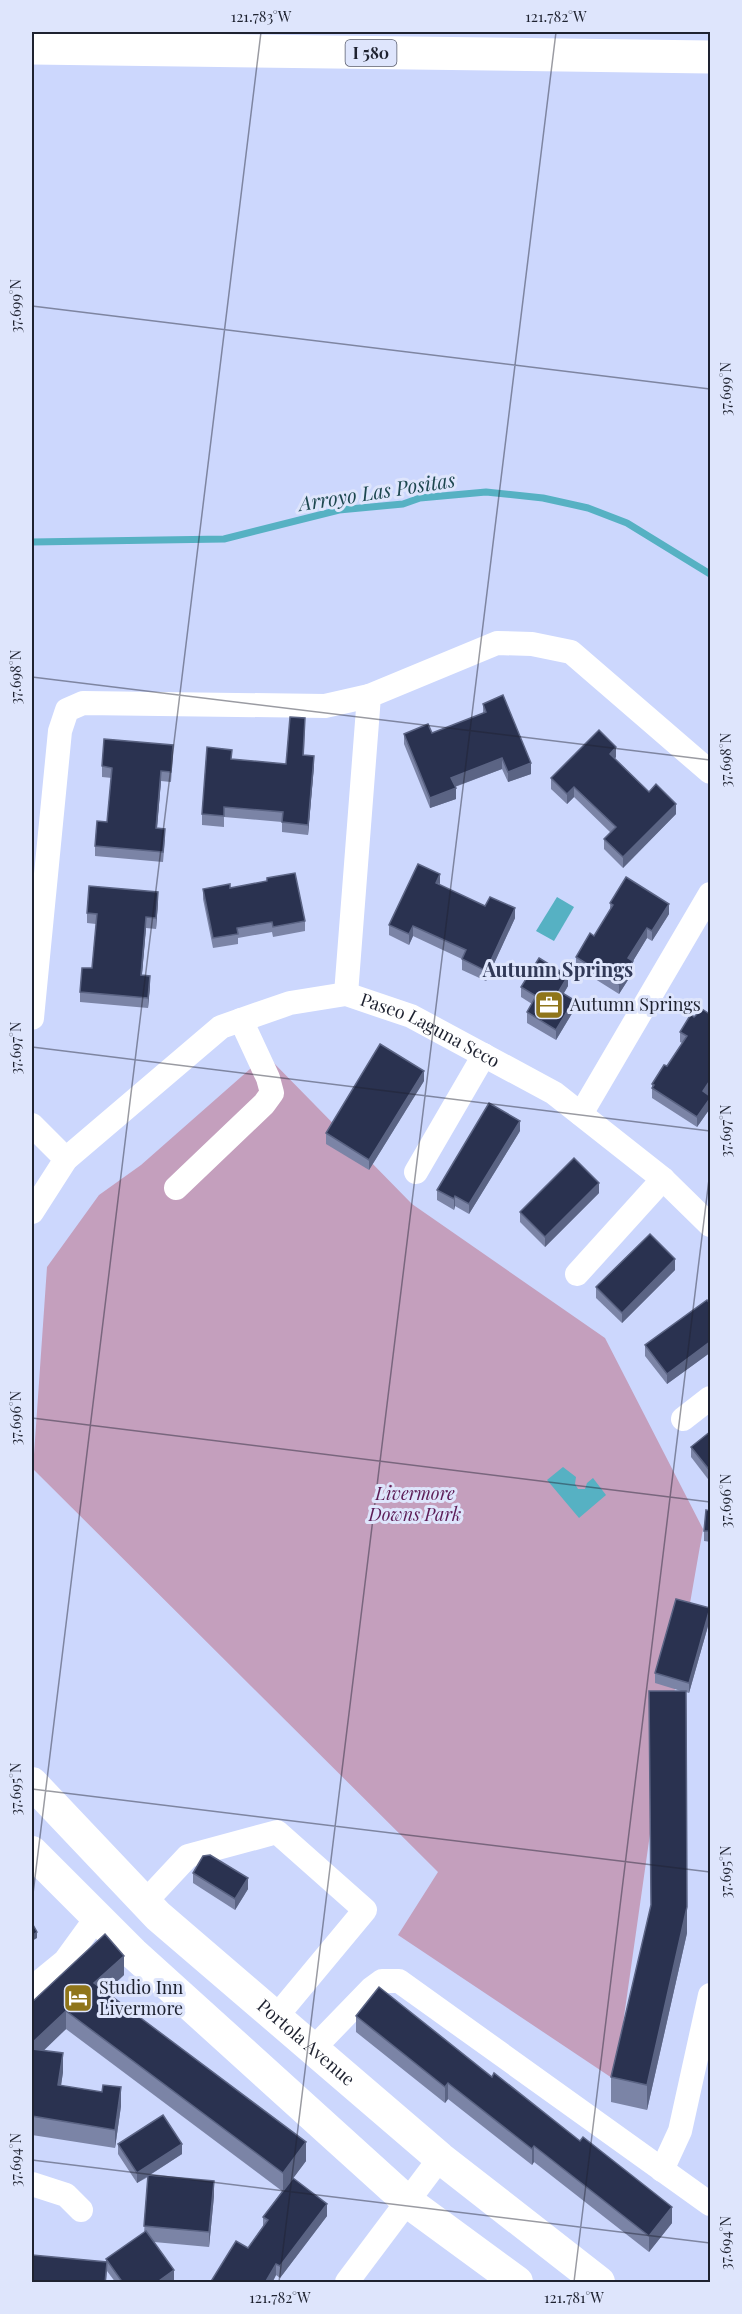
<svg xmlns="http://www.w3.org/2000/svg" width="742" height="2314" font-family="'Playfair Display',serif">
<rect width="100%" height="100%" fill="#ccd7fd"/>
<!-- green -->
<path fill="#c49fbd" d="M266 1055 412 1204 605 1338 703 1529 652 1820 615 2080 398 1935 438 1872 33 1469 47 1267 99 1195 141 1165Z"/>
<!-- water -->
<g fill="#56b1c3">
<path d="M557 897 574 907 554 941 536 931Z"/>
<path d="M563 1467 576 1477 575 1484 578 1489H585L587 1483 593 1478 606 1495 579 1518 547 1480Z"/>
</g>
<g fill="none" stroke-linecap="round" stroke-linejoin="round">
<!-- stream -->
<path stroke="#56b1c3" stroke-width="7" d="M32 542 224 539 339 510 403 504 420 498 486 492 543 498 588 508 627 523 710 574"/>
<!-- minor -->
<g stroke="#fff" stroke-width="24">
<path d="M346 994 369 696 497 643 532 644 571 652 710 772"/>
<path d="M32 1018 60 731 67 710 83 703 325 706 369 696"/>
<path d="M581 1114 710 894"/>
<path d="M32 1125 66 1159"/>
<path d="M416 1172 484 1055"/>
<path d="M176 1188 264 1104 272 1093 268 1078 241 1020"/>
<path id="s1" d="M32 1212 66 1159 221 1027 290 1003 346 994 411 1016 554 1093 663 1179 710 1225"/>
<path d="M577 1274 663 1179"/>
<path d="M683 1419 710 1398"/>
<path d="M145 1902 188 1856 277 1832 365 1910 276 2017"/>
<path d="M32 1988 65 1961 97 1917"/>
<path d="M313 2049 371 1989 382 1981H399L710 2204"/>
<path d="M662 2170 680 2131 710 1995"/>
<path d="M32 2184 66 2195 81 2210"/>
<path d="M347 2282 440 2158"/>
</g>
<!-- major -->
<g stroke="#fff" stroke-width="32">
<path id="s2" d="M32 1783 158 1916 440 2158 599 2282"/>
<path d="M32 1852 133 1953 408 2202 517 2282"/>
</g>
<!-- highway -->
<path stroke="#fff" stroke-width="33" d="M32 48 710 57"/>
</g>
<!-- wall -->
<g fill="#7b84a6">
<path d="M483 704 531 774 508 782 502 769 455 787 456 799 430 808 404 744V734L432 733 483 714Z"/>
<path d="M305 728 304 755 314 766 308 835 282 832V822L224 817V827L202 825V814L232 759 286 764Z"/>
<path d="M173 756 171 782 161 781 157 829 165 840 163 862 95 856V846L107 822 112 778 102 777V766Z"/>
<path d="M616 757 615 759 649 792 676 814 623 868 604 849V839L611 833 574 797 567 804 551 789V778Z"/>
<path d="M440 885 485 906 515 918 486 981 462 970V959L413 936 409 945 389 935V925Z"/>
<path d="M230 888 305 921V931L273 937 272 932 238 938V944L213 948 203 899V889Z"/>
<path d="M158 902 156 929 146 928 142 975 150 986 148 1008 80 1002V992L92 968 96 924 87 923V913Z"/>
<path d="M610 903 669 914 652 941 647 938 633 961V972L619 994 576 967V957L594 936 610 910Z"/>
<path d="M568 986 564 993 574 1010 556 1040 527 1023V1012L532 1004 521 997V987Z"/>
<path d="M711 1015V1089L707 1094 711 1096V1107L697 1127 652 1098V1084L667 1066 682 1043 680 1042V1032L694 1017Z"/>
<path d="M424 1081 369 1170 326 1144V1133Z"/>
<path d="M520 1131 469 1214 455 1206 454 1210 437 1200V1190Z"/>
<path d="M599 1193 545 1247 520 1222V1212Z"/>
<path d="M675 1270 622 1323 596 1298V1287Z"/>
<path d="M711 1305V1352L667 1384 645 1356V1345Z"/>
<path d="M711 1431V1483L691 1457V1447Z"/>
<path d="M711 1511V1542L704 1541V1531Z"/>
<path d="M710 1619 689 1693 686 1692 687 1933 647 2110 611 2102V2077L651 1906 681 1691 655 1683V1673Z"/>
<path d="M193 1873 248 1889 235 1910 193 1883Z"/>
<path d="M124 1975 106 1992 306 2161 293 2178 327 2216 280 2278 276 2275 272 2283H210L248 2248 263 2226V2217L282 2191 66 2029 43 2050 63 2072 61 2086 121 2106 115 2148 32 2135V2002Z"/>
<path d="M356 2016 672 2223 649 2252 534 2162 532 2165 448 2099 445 2103 356 2032Z"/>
<path d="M118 2144 182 2154 150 2175 214 2196 209 2247 154 2242 174 2280 171 2283H116L107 2271 106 2283H32V2237L33 2250 32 2255 106 2262V2259L144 2233 148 2177 137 2183 118 2154Z"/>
</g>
<!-- shaded-wall -->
<g fill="#5b6484">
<path d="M616 747V757L610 764V754Z"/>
<path d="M314 756V766L308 835V825Z"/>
<path d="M502 758V769L451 788V778Z"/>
<path d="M531 763V774L508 782V772Z"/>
<path d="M161 771V781L156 839V828Z"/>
<path d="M574 787V797L567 804V794Z"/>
<path d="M456 788V799L430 808V798Z"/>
<path d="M676 804V814L623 868V857Z"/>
<path d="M440 874V884L436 883Z"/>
<path d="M158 892V902L156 929V918Z"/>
<path d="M669 904V914L652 941V931Z"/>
<path d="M515 908V918L486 981V971Z"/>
<path d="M146 917V928L141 985V975Z"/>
<path d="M413 926V936L409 945V934Z"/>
<path d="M647 928V938L633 961V972L619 994V984L628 958Z"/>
<path d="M150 976V986L148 1008V998Z"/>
<path d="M568 976V986L559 1001V991Z"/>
<path d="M574 1000V1010L556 1040V1030Z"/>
<path d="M424 1071V1081L369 1170V1160Z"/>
<path d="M711 1079V1089L703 1102V1091Z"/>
<path d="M711 1097V1107L697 1127V1117Z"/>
<path d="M520 1121V1131L469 1214V1204Z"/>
<path d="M599 1183V1193L545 1247V1237Z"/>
<path d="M455 1196V1206L454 1210V1199Z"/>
<path d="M675 1259V1270L622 1323V1313Z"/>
<path d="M711 1341V1352L667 1384V1374Z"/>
<path d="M710 1608V1619L689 1693V1683Z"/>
<path d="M248 1878V1889L235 1910V1899Z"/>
<path d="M687 1907V1933L647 2110V2085Z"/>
<path d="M37 1932V1938L32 1941V1936Z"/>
<path d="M124 1956V1975L94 2002V1983Z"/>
<path d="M66 2011V2029L32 2062V2043Z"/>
<path d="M63 2053V2072L58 2104V2085Z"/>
<path d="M448 2083V2099L445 2103V2087Z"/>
<path d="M121 2087V2106L115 2148V2130Z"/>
<path d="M306 2142V2161L283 2192V2173Z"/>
<path d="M182 2144V2154L137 2183V2173Z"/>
<path d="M534 2146V2162L532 2165V2149Z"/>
<path d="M214 2181V2196L209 2247V2232Z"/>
<path d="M327 2204V2216L280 2278V2266Z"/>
<path d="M672 2207V2223L649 2252V2236Z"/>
<path d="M33 2237V2250L32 2261V2247Z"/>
<path d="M276 2264V2275L272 2283H265Z"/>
<path d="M174 2270V2280L171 2283H156Z"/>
</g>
<!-- building -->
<g fill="#2a3250" stroke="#5b6484" stroke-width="1.5">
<path d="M503 695 531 763 508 772 502 758 451 778 456 788 430 798 404 734 428 724 432 733 486 712 483 704Z"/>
<path d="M290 717 305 718 303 755 314 756 308 825 282 822 283 812 224 807V816L202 814 207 747 232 750 231 759 286 764Z"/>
<path d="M599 730 616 747 610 754 649 792 656 784 676 804 623 857 604 839 616 827 574 787 567 794 551 778Z"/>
<path d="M104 739 173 745 171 772 161 771 156 828 165 829 163 852 95 846 97 821 107 822 112 768 102 766Z"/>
<path d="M418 864 440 874 436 883 485 906 490 897 515 908 486 971 462 959 466 950 413 926 409 934 389 925Z"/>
<path d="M295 873 305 921 273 927 272 922 237 928 238 934 213 938 203 889 230 884V888L267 881V878Z"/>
<path d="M626 877 669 904 652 931 647 928 628 958 633 961 619 984 576 957 590 933 594 936 613 905 610 903Z"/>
<path d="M89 886 158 892 156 918 146 917 141 975 150 976 148 998 80 992 82 968H92L97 914 87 913Z"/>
<path d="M539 958 568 976 559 991 574 1000 556 1030 527 1012 536 996 521 987Z"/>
<path d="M702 1009 711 1015V1079L703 1091 711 1097 697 1117 652 1088 654 1085 652 1084 664 1065 667 1066 687 1036 680 1032 691 1014 694 1017Z"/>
<path d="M380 1044 424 1071 369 1160 326 1133Z"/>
<path d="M489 1103 520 1121 469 1204 455 1196 454 1199 437 1190Z"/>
<path d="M574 1158 599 1183 545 1237 520 1212Z"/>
<path d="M650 1234 675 1259 622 1313 596 1287Z"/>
<path d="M707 1300 711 1305V1341L667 1374 645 1345Z"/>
<path d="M711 1431V1472L691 1447Z"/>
<path d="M706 1510 711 1511V1531H704Z"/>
<path d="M676 1599 710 1608 689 1683 655 1673Z"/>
<path d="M649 1691H686L687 1907 647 2085 611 2077 651 1905Z"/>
<path d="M210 1855 248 1878 235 1899 193 1873 203 1856Z"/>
<path d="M32 1923 37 1932 32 1936Z"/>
<path d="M105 1934 124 1956 94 1983 306 2142 283 2173 66 2011 32 2043V2002Z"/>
<path d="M379 1987 492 2077 494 2073 580 2141 583 2137 672 2207 649 2236 534 2146 532 2149 448 2083 445 2087 356 2016Z"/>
<path d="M32 2049 63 2053 58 2085 102 2092 103 2085 121 2087 115 2130 32 2116Z"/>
<path d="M163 2115 182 2144 137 2173 118 2144Z"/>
<path d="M148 2175 214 2181 209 2232 144 2226Z"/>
<path d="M293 2178 327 2204 280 2266 276 2264 265 2283H210L236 2241 248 2248 268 2220 263 2217Z"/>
<path d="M146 2231 174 2270 156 2283H123L106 2259Z"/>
<path d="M32 2255 107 2262 105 2283H32Z"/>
</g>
<!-- ticks -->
<path fill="none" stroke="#1e2230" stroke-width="1.5" stroke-opacity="0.45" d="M32 306 710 389M32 677 710 760M32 1047 710 1131M32 1418 710 1502M32 1789 710 1872M32 1902 261 32M32 2160 710 2243M279 2282 556 32M574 2282 710 1171"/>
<!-- icons -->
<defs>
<g id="office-square" transform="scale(1.5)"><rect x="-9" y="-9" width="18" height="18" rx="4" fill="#8f751a" stroke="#dee5fc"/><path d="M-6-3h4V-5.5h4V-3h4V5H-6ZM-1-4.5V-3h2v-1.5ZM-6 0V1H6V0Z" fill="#fff"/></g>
<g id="hotel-square" transform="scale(1.5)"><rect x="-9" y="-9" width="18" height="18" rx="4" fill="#8f751a" stroke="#dee5fc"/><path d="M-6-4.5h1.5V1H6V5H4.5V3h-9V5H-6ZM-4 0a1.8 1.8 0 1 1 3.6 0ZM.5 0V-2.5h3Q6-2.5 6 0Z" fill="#fff"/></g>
</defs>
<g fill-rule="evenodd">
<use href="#office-square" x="549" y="1005"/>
<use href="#hotel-square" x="78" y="1998"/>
</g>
<g text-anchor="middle" stroke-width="6" stroke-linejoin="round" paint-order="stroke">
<!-- shield labels -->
<rect fill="#dee5fc" stroke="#585c6d" stroke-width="1.5" x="345.5" y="40" width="51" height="26" rx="4.5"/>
<g font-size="16" font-weight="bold" fill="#1e2230">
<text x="371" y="59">I 580</text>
</g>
<!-- poi labels -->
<g font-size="18" fill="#1e2230" stroke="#dee5fc" text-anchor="start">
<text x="570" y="1011">Autumn Springs</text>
<text x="99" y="1994">Studio Inn<tspan x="99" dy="21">Livermore</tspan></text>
</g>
<!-- street labels -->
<g font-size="18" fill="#1e2230" stroke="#dee5fc">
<text dy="6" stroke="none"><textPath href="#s1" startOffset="488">Paseo Laguna Seco</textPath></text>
<text dy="6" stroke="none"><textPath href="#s2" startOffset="378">Portola Avenue</textPath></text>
</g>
<!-- park labels -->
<g font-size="18" font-style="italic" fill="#5c1c56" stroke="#dee5fc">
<text x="415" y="1500">Livermore<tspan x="415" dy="21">Downs Park</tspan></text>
</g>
<!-- water labels -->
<g font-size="20" font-style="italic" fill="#1d474f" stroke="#dee5fc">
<text transform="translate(377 492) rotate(-9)" y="7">Arroyo Las Positas</text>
</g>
<!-- neighbourhood labels -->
<g font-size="20" font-weight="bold" fill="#313957" stroke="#dee5fc">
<text x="558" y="977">Autumn Springs</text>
</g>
</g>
<!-- border -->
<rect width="742" height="2314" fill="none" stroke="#dee5fc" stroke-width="66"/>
<rect x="33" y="33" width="676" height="2248" fill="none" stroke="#1e2230" stroke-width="2"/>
<g font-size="15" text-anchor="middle" fill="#1e2230">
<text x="261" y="22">121.783°W</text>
<text x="556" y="22">121.782°W</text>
<text transform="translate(16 306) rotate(-90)" y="5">37.699°N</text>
<text transform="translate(726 389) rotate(-90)" y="5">37.699°N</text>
<text transform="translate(16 677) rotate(-90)" y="5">37.698°N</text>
<text transform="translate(726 760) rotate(-90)" y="5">37.698°N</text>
<text transform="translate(16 1048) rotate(-90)" y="5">37.697°N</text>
<text transform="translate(726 1131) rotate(-90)" y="5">37.697°N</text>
<text transform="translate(16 1418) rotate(-90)" y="5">37.696°N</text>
<text transform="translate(726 1501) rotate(-90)" y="5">37.696°N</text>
<text transform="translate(16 1789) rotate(-90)" y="5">37.695°N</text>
<text transform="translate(726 1872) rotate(-90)" y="5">37.695°N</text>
<text transform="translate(16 2160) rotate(-90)" y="5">37.694°N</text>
<text transform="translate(726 2243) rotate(-90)" y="5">37.694°N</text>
<text x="280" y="2303">121.782°W</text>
<text x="574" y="2303">121.781°W</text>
</g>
</svg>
